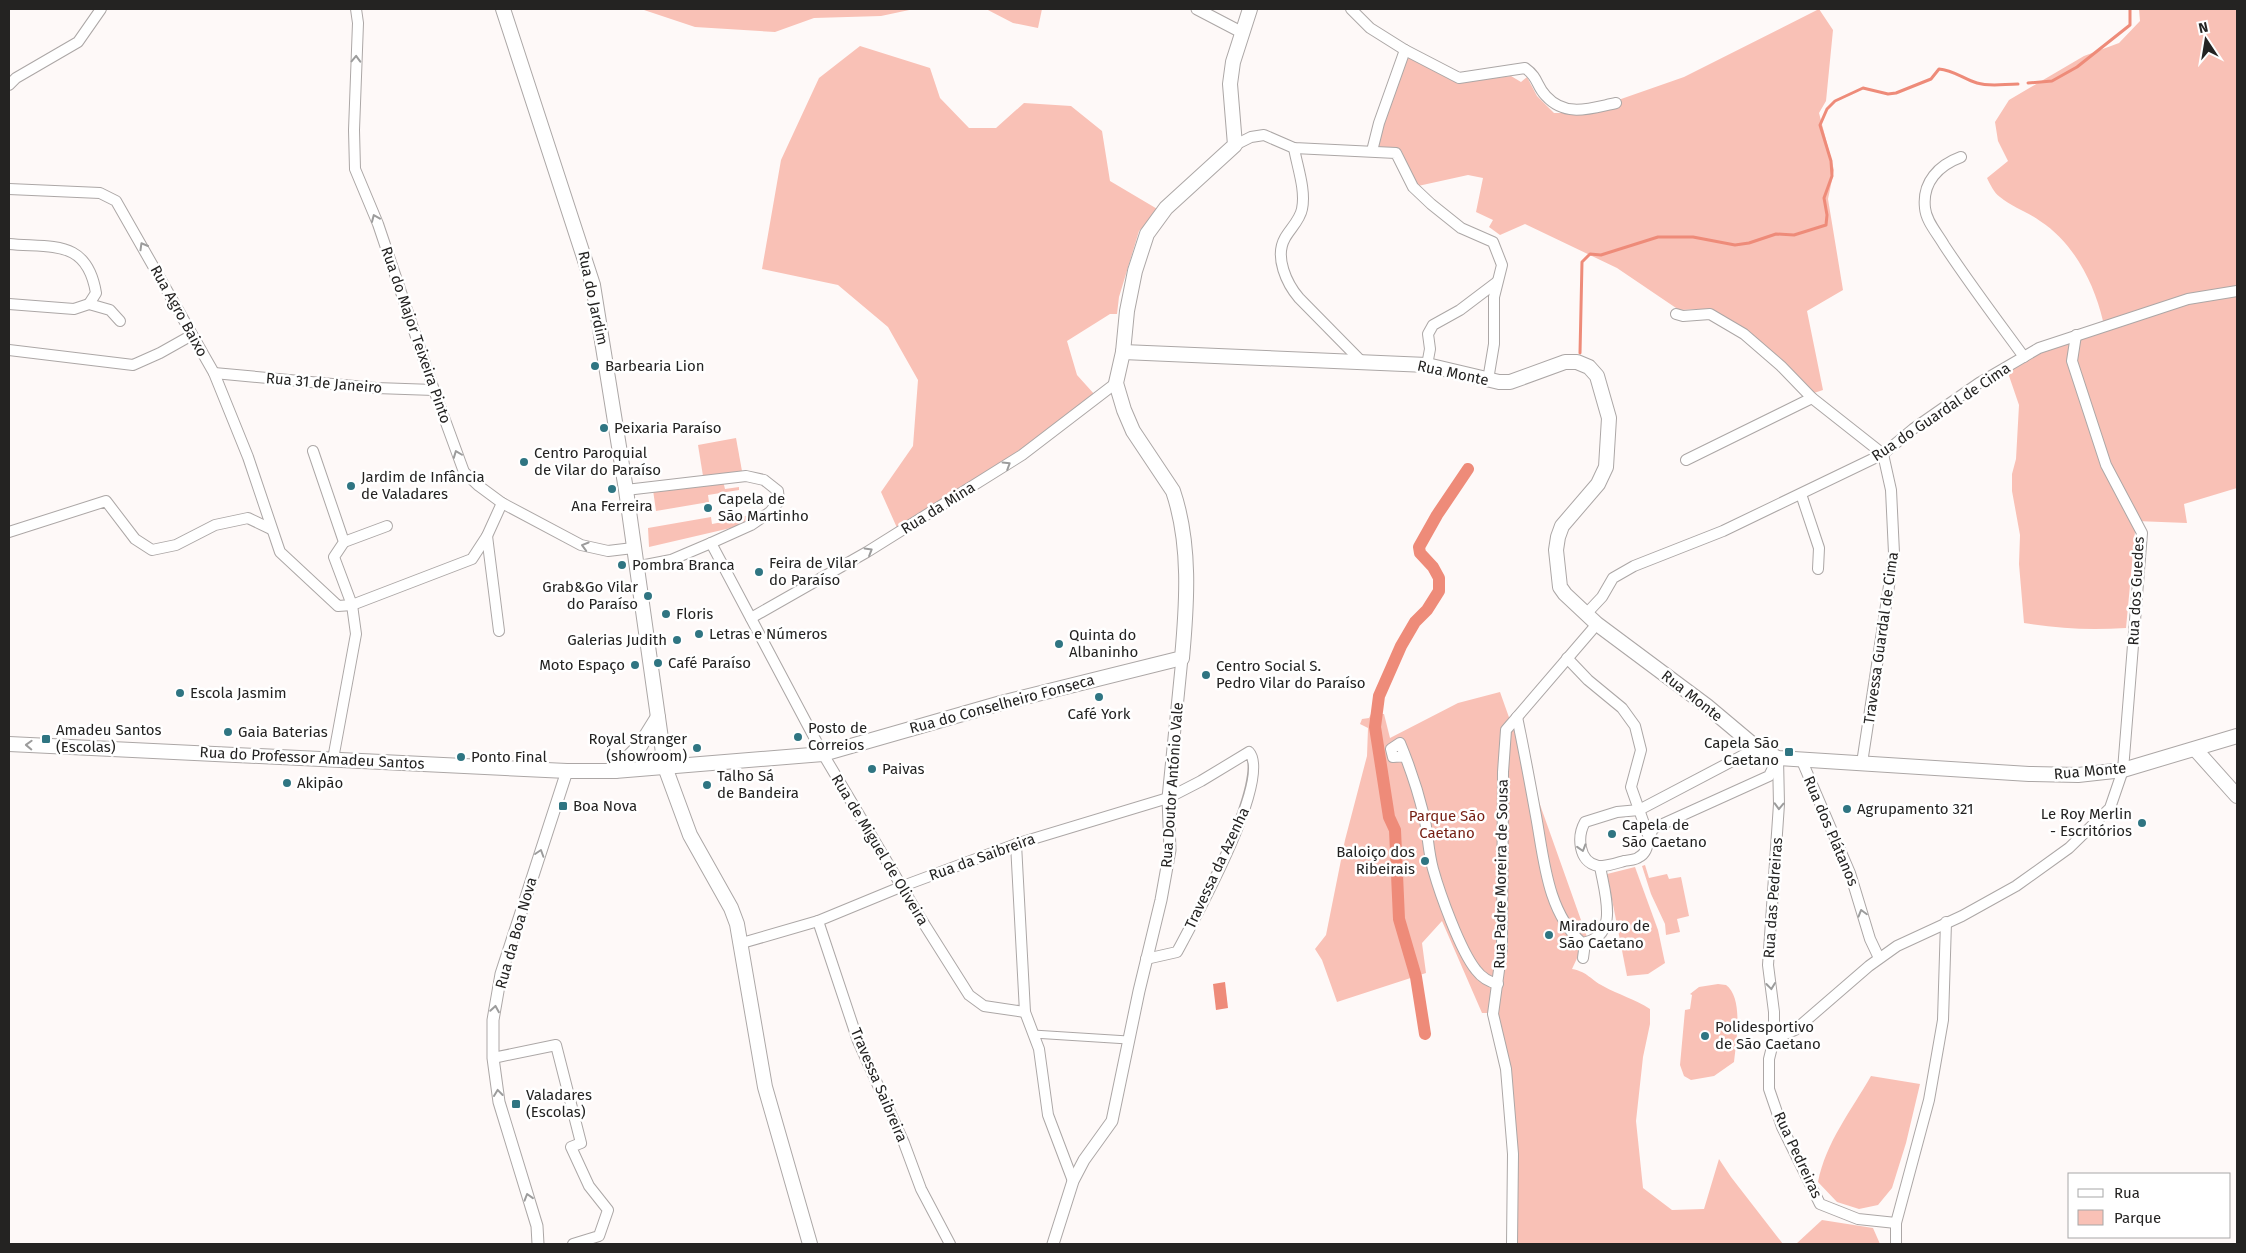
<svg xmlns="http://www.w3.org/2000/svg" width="2246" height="1253" font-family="'Fira Sans',sans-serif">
<rect width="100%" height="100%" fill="#fef9f8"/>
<!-- green -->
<g fill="#f9c1b6">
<path d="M641 9H914L881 16 814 18 775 32 695 27Z"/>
<path d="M986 9H1042L1038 28 1013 23Z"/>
<path d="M1819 9 1833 30 1826 101 1819 113 1834 170 1828 199 1843 290 1807 311 1823 390 1814 393 1717 313 1704 309 1679 310 1617 268 1525 224 1500 235 1489 227 1493 220 1476 212 1483 178 1468 175 1418 186 1401 150 1378 148 1381 124 1407 55 1471 81 1511 76 1521 82 1527 77 1537 96 1554 113H1581L1684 77Z"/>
<path d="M2139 9H2237V488L2184 504 2187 523 2136 521 2126 628C2091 630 2059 629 2024 623L2019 564 2020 535 2012 491V474L2016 459 2019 405 2007 370 2014 361 2103 321C2094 283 2074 243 2040 221 2028 212 2012 207 2000 197 1994 193 1990 184 1987 178L2008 161 1998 141 1995 122 2009 100 2084 56 2119 43 2140 21Z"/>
<path d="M860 46 930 68 940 98 969 128H996L1024 103 1071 106 1102 131 1110 181 1159 210 1139 231 1119 297 1117 314H1110L1067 341 1077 375 1095 395 1050 430 898 530 881 492 913 446 918 380 888 327 838 285 762 269 781 160 819 78Z"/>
<path d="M736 438 742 471 703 476 698 445Z"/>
<path d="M723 481 725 489 739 487V490L708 495 709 502 656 511 653 490Z"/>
<path d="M744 516H746L747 520 735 527 649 547 648 528 711 517 712 524 744 518Z"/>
<path d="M1500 692 1587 937 1572 969C1588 972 1591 980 1603 986 1619 995 1635 999 1650 1009V1024L1643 1057 1636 1121 1643 1188 1672 1210 1704 1209 1719 1159 1731 1177 1783 1244H1512L1513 1154 1493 1013H1482L1442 921 1422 943 1426 973 1337 1002 1322 960 1315 949 1326 935 1345 840 1367 756 1368 728 1360 724 1362 719 1369 718 1371 714H1384L1390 738 1458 703Z"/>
<path d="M1645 865 1649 878 1667 874 1669 879 1681 877 1689 916 1677 919 1680 932 1666 935 1665 924 1651 894 1642 866Z"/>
<path d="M1635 867 1658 930 1665 963 1648 974 1627 976 1607 874Z"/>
<path d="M1718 984 1726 985C1744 998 1736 1042 1734 1062L1714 1076 1691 1080 1684 1076 1680 1065 1685 1010 1690 1009 1692 995 1690 994 1699 987Z"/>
<path d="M1871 1076 1920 1084 1906 1143 1892 1188 1878 1205 1859 1209 1837 1202 1818 1182C1826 1142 1851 1111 1871 1076Z"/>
<path d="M1822 1220 1873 1228 1880 1244H1796Z"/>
</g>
<!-- water -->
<path fill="#ee8b79" d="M1225 982 1228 1008 1216 1010 1213 984Z"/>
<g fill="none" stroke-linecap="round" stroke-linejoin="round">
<!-- stream -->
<g stroke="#ee8b79" stroke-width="3">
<path d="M2028 83 2052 81 2077 67 2130 25V9"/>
<path d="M1580 353 1582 262 1590 254 1601 255 1658 237H1693L1735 245 1749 243 1776 234 1794 235 1826 225 1827 215 1824 198 1832 176 1831 161 1820 125 1827 109 1835 101 1863 88 1888 94 1896 93 1931 79 1939 69C1953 70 1964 79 1977 83 1990 87 2004 84 2018 84"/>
</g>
<!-- canal -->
<path stroke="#ee8b79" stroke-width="12" d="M1425 1034 1416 977 1399 919 1395 830 1389 817 1375 727 1379 696 1401 646 1415 622 1427 610 1439 591V578L1433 567 1420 553 1419 547 1437 515 1468 469"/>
<!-- pedestrian casing -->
<g stroke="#aca7a6" stroke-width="9">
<path id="pedestrian" d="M1033 1034 1128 1040"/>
</g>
<!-- minor casing -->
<g stroke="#aca7a6" stroke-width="12">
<g id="minor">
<path d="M356 9 358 23 354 130 355 169 378 224 434 390 464 472 479 486 502 503 581 545 608 551 633 548"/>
<path d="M1351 9 1370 28 1405 50 1459 78 1525 68C1539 78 1536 86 1546 96 1566 118 1591 108 1616 103"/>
<path d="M9 85 16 78 78 42 101 9"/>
<path d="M1235 145 1251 137 1264 135 1294 148 1396 153 1413 187 1431 204 1461 228 1493 242 1502 265 1494 297V344L1488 380"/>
<path d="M1294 148C1297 166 1306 190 1302 209 1300 220 1290 229 1285 238 1274 257 1287 284 1299 298L1361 361"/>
<path d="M1372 151 1379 123 1405 50"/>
<path d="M1961 157C1939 165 1922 182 1925 208 1926 221 1937 233 1944 245 1969 283 1997 320 2024 357"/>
<path d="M9 189 100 193 116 201 214 373 248 457 280 552 338 606 352 605 472 559 487 536 502 503"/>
<path d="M9 244C53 248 87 239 96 293L89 304"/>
<path d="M9 304 74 309 89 304 110 310 120 321"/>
<path d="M1676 314 1683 316 1710 314 1744 334 1781 366 1812 398 1883 454 1891 490 1894 553 1862 763"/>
<path d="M9 350 133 365 160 353 192 335"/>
<path d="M1427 365 1430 349 1428 334 1433 325 1460 310 1497 282"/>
<path d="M214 373 376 388 434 390"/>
<path d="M313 451 344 542 334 557 352 605 356 634 333 759"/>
<path d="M1686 460 1812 398"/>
<path d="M626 490 746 476 764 480 778 491 779 501 770 512 751 525 711 543 671 560 635 567"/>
<path d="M1801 494 1819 548 1818 569"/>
<path d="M9 532 106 501 135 539 152 550 176 545 215 525 248 518 271 529"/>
<path d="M487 536 499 631"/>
<path d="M344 542 387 526"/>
<path d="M711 543 823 754 921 919 969 995 984 1006 1025 1012"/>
<path d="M1586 614 1602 597 1613 578 1634 566 1723 531 1883 454 1913 429 1979 383 2039 348 2188 299 2237 291"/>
<path d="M751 618 867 552 1022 455 1116 383"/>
<path d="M1567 658 1588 680 1622 708 1635 726 1641 750 1631 787 1648 835"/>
<path d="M1517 717C1524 750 1530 783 1536 816 1544 859 1547 912 1582 943 1621 937 1604 892 1600 866"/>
<path d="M1757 748 1639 810 1617 812 1585 822C1577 836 1578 862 1598 866 1606 867 1617 863 1624 861 1629 860 1636 860 1639 857 1650 852 1647 836 1654 828L1769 776 1777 760"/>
<path d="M1405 756 1393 757 1391 749 1400 743C1410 767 1418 791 1424 816 1428 833 1428 851 1433 869 1440 894 1460 950 1476 970 1482 978 1489 982 1498 984"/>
<path d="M1778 758 1779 804 1768 965 1774 1012V1039L1769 1059V1089L1782 1127 1820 1204 1858 1219 1896 1223"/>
<path d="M1802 761 1850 873 1870 939 1879 958"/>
<path d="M1016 844 1025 1012 1039 1049 1048 1115 1073 1181"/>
<path d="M818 921 858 1041 904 1143 921 1189 950 1244"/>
<path d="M742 943 818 921 903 886 1016 844 1168 798 1201 781 1249 752C1273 778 1193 922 1177 952L1146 959"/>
<path d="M1583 958 1585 943"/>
<path d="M1774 1039 1795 1030 1869 966 1897 946 1962 916 2016 886 2069 848 2110 808 2123 770 2142 533 2106 465 2072 361 2076 335"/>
<path d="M493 1058 556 1045 581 1143 571 1147 589 1186 608 1210 599 1236 573 1244"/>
<path d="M1512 1244 1513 1154 1506 1069 1493 1014 1502 948 1503 772 1506 730 1597 624"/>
<path d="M1896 1244V1223L1929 1100 1943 1020 1946 922"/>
</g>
</g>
<!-- tertiary casing -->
<g stroke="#aca7a6" stroke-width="13">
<g id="tertiary">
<path d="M1197 9 1241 32"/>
<path d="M538 1244 537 1226 499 1102 493 1058V1020L501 974 567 771"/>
<path d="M1053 1244 1073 1181 1084 1160 1112 1121 1139 991 1161 900 1170 850 1168 798 1182 658"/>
</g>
</g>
<!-- secondary casing -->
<g stroke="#aca7a6" stroke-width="16">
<g id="secondary">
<path d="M503 9 593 285 626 490 665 767 690 835 731 908 737 924 765 1087 810 1244"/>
<path d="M1123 352 1427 365 1499 382H1510L1565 362H1577L1589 367 1597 376 1609 418 1606 467 1598 484 1562 526 1558 537 1556 550 1560 587 1565 594 1597 624 1707 706 1757 748 1778 758 2029 774 2078 775 2123 770 2237 736"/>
<path d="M9 744 567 771H615L823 754 1001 703 1182 658C1187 603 1191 544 1173 491L1133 431 1124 410 1116 383 1123 352 1127 311 1135 271 1147 234 1166 208 1235 145 1230 84 1233 62 1250 9"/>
<path d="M2195 749 2237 796"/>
<path d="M615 771 640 746 658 717"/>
</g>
</g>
<!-- pedestrian -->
<use href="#pedestrian" stroke="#fff" stroke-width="7"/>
<!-- minor -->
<use href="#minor" stroke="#fff" stroke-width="10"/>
<!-- tertiary -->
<use href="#tertiary" stroke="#fff" stroke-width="11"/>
<!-- secondary -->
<use href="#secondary" stroke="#fff" stroke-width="14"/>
</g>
<!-- one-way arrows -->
<defs><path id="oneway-chevron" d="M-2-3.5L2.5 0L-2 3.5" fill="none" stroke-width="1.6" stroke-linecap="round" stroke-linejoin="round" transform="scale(1.25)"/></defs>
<g stroke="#9c9c9c">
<use href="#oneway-chevron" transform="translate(356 59) rotate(-88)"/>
<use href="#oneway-chevron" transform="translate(375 218) rotate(-113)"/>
<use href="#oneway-chevron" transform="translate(143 246) rotate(-120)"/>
<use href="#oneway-chevron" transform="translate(457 454) rotate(-111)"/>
<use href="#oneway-chevron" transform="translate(1007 465) rotate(-32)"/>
<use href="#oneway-chevron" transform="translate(585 546) rotate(-164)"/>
<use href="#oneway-chevron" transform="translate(869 551) rotate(-31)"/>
<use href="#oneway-chevron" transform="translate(29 745) rotate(-178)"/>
<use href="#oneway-chevron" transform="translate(1779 806) rotate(92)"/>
<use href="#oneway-chevron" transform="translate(1582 848) rotate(73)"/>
<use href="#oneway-chevron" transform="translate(540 853) rotate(-72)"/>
<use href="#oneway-chevron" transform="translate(1862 913) rotate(-106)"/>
<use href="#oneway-chevron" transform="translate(1771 986) rotate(83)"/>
<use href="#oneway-chevron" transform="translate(495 1009) rotate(-81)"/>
<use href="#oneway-chevron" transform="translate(498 1093) rotate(-97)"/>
<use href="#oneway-chevron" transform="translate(528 1197) rotate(-107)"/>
</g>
<!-- markers -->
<g fill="#2f7582" stroke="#fff" stroke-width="2">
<circle cx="595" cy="366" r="5"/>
<circle cx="604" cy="428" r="5"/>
<circle cx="524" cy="462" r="5"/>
<circle cx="351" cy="486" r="5"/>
<circle cx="612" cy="489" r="5"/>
<circle cx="708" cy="508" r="5"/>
<circle cx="622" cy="565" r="5"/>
<circle cx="759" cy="572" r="5"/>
<circle cx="648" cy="596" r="5"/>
<circle cx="666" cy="614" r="5"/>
<circle cx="699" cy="634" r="5"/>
<circle cx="677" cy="640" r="5"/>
<circle cx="1059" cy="644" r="5"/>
<circle cx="658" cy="663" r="5"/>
<circle cx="635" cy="665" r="5"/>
<circle cx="1206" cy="675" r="5"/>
<circle cx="180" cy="693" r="5"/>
<circle cx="1099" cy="697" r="5"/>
<circle cx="228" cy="732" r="5"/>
<circle cx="798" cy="737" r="5"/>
<rect x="41" y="734" width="10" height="10" rx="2.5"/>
<circle cx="697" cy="748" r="5"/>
<rect x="1784" y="747" width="10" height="10" rx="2.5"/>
<circle cx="461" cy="757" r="5"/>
<circle cx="872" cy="769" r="5"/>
<circle cx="287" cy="783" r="5"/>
<circle cx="707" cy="785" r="5"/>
<rect x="558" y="801" width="10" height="10" rx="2.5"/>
<circle cx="1847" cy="809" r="5"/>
<circle cx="2142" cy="823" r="5"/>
<circle cx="1612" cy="834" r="5"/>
<circle cx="1425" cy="861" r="5"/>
<circle cx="1549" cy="935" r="5"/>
<circle cx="1705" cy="1036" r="5"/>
<rect x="511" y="1099" width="10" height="10" rx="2.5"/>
</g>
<g text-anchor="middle" stroke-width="5" stroke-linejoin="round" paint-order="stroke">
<!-- street labels -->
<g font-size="15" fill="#242322" stroke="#fff">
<text transform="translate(593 298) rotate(78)" y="5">Rua do Jardim</text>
<text transform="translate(179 311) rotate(61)" y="5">Rua Agro Baixo</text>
<text transform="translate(416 335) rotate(71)" y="5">Rua do Major Teixeira Pinto</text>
<text transform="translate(1453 373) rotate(12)" y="5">Rua Monte</text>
<text transform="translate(324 383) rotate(5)" y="5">Rua 31 de Janeiro</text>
<text transform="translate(1941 412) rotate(-34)" y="5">Rua do Guardal de Cima</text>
<text transform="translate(938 508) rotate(-32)" y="5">Rua da Mina</text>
<text transform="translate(2136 591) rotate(-87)" y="5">Rua dos Guedes</text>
<text transform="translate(1881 638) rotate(-82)" y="5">Travessa Guardal de Cima</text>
<text transform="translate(1692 696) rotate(38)" y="5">Rua Monte</text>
<text transform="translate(1002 704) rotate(-15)" y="5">Rua do Conselheiro Fonseca</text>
<text transform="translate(312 758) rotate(3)" y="5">Rua do Professor Amadeu Santos</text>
<text transform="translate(2090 771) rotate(-5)" y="5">Rua Monte</text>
<text transform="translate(1172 785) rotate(-86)" y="5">Rua Doutor António Vale</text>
<text transform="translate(1831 831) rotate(67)" y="5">Rua dos Plátanos</text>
<text transform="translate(880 850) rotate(59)" y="5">Rua de Miguel de Oliveira</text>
<text transform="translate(982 857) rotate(-20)" y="5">Rua da Saibreira</text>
<text transform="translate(1217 868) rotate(-65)" y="5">Travessa da Azenha</text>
<text transform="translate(1501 874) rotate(-89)" y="5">Rua Padre Moreira de Sousa</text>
<text transform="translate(1773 898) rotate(-86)" y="5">Rua das Pedreiras</text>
<text transform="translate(516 933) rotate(-74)" y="5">Rua da Boa Nova</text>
<text transform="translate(879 1085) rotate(67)" y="5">Travessa Saibreira</text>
<text transform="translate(1798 1155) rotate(65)" y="5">Rua Pedreiras</text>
</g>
<!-- poi labels -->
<g font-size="15" fill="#242322" stroke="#fff" text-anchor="start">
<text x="605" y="371">Barbearia Lion</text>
<text x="614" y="433">Peixaria Paraíso</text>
<text x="534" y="458">Centro Paroquial<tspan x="534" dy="17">de Vilar do Paraíso</tspan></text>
<text x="361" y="482">Jardim de Infância<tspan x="361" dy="17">de Valadares</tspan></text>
<text x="718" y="504">Capela de<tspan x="718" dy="17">São Martinho</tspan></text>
<text x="612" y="511" text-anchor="middle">Ana Ferreira</text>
<text x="769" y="568">Feira de Vilar<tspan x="769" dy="17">do Paraíso</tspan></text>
<text x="632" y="570">Pombra Branca</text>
<text x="638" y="592" text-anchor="end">Grab&amp;Go Vilar<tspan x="638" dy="17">do Paraíso</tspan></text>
<text x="676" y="619">Floris</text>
<text x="709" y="639">Letras e Números</text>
<text x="1069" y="640">Quinta do<tspan x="1069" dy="17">Albaninho</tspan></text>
<text x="667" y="645" text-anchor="end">Galerias Judith</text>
<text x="668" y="668">Café Paraíso</text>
<text x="625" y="670" text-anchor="end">Moto Espaço</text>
<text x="1216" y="671">Centro Social S.<tspan x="1216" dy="17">Pedro Vilar do Paraíso</tspan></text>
<text x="190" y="698">Escola Jasmim</text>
<text x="1099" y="719" text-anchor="middle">Café York</text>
<text x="808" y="733">Posto de<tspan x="808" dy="17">Correios</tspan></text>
<text x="56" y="735">Amadeu Santos<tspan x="56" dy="17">(Escolas)</tspan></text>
<text x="238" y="737">Gaia Baterias</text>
<text x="687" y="744" text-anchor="end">Royal Stranger<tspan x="687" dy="17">(showroom)</tspan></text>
<text x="1779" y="748" text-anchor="end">Capela São<tspan x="1779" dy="17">Caetano</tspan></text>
<text x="471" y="762">Ponto Final</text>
<text x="882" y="774">Paivas</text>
<text x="717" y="781">Talho Sá<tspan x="717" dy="17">de Bandeira</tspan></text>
<text x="297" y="788">Akipão</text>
<text x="573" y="811">Boa Nova</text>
<text x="1857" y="814">Agrupamento 321</text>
<text x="2132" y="819" text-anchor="end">Le Roy Merlin<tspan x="2132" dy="17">- Escritórios</tspan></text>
<text x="1622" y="830">Capela de<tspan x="1622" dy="17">São Caetano</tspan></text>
<text x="1415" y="857" text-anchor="end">Baloiço dos<tspan x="1415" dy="17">Ribeirais</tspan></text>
<text x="1559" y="931">Miradouro de<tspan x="1559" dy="17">São Caetano</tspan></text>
<text x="1715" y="1032">Polidesportivo<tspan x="1715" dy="17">de São Caetano</tspan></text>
<text x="526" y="1100">Valadares<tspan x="526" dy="17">(Escolas)</tspan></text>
</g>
<!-- park labels -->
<g font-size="15" fill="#751e12" stroke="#fff">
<text x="1447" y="821">Parque São<tspan x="1447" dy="17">Caetano</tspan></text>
</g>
</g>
<!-- border -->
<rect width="2246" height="1253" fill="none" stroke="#242322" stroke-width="20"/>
<!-- legend -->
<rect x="2068" y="1173" width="162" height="65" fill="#ffffff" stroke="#a7a7a7"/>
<rect x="2078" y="1189" width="25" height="8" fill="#ffffff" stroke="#a7a7a7"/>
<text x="2114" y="1198" font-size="15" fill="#242322">Rua</text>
<rect x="2078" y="1210" width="25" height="15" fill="#f9c1b6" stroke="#a7a7a7"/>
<text x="2114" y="1223" font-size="15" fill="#242322">Parque</text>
<!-- north arrow -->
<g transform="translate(2206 40) rotate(348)" stroke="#ffffff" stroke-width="4" paint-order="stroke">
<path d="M0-4L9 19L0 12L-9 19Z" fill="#242322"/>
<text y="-8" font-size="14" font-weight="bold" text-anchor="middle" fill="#242322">N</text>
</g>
</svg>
